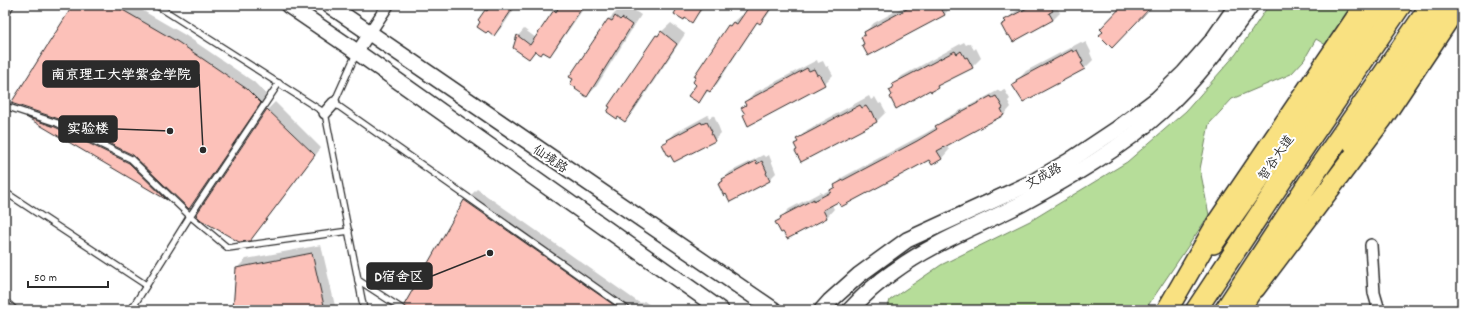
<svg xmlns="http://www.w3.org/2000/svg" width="1467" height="315" font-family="Dekko,'LXGW WenKai TC',sans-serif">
<rect width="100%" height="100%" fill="#fff"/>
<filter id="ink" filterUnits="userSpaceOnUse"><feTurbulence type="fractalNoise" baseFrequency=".025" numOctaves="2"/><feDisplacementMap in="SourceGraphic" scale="8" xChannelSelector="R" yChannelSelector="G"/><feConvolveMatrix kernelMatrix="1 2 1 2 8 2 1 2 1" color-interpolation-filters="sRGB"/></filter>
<g filter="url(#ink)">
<!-- green -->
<path fill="#b6dd99" stroke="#708462" d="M1269 5H1360L1334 50 1316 39 1304 60 1291 74 1232 99 1209 124 1200 169 1209 215 1145 310H887L890 300 941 265 1032 220 1127 162 1186 111 1236 54Z"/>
<!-- shadow -->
<g fill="#0003">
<path d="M74 5H133L185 35 254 82 267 95 196 201 189 208 173 193 167 199 27 117 34 110Z"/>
<path d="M446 5H456L452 9Z"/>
<path d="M489 5H517L503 26 494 35 479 20Z"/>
<path d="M558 5H586L556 48 550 55 544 51H536L529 58 518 36 524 29 536 38Z"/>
<path d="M678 5H706L700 12 691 22 676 8Z"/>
<path d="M747 5H774L767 16 760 23 758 21 717 84 710 90H709L698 102 697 84 729 26 732 22 741 28 742 26 734 21 741 15 743 17 750 7Z"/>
<path d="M907 5H953L944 15 865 43 862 38 866 34 865 32 874 23Z"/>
<path d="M1028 5H1056L1060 13 1053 20 1003 25 1013 13Z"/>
<path d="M625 8 630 11 632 9 641 15 596 87 587 96 577 87 574 79 571 76 609 19 618 10 620 12Z"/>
<path d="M671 23 685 34 634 111 625 120 657 36Z"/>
<path d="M964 42 966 45 970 43 974 50 976 48 981 58 972 67 942 83 932 90 931 88 893 95 890 90 894 87 893 85 902 76Z"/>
<path d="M1081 42 1082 44 1086 42 1091 52 1090 53 1093 60 1084 69 1013 85 1026 71Z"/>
<path d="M817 60 818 63 823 61 826 67 828 66 833 75 824 84 746 114 743 108 746 104 745 102 754 93Z"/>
<path d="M1004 89 1010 99 1008 101 1011 107 1004 115 946 145 949 150 942 158 932 164 929 159 839 201 832 205 834 209 827 217 787 238 777 222 789 209 821 192 822 194 833 188 843 177 926 133 936 127 944 119 999 90 1000 92Z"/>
<path d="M869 96 871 100 875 97 879 104 881 103 886 112 877 121 801 161 796 151 798 149 795 144 799 141 798 139 807 130Z"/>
<path d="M275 102 321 148 257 232 249 240 197 215 268 109Z"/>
<path d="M708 115 709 118 714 115 721 133 714 140 664 145 675 133Z"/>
<path d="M763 155 765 157 769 155 776 173 769 180 726 193 719 184 730 172Z"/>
<path d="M477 189 638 302 641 303 644 301 657 310H409L406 305 465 201Z"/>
<path d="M321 245 336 310H234L237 268 246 259Z"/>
<path d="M5 299 20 310H5Z"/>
</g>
<!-- building -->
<g fill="#fcc1b9" stroke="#2b2b2b">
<path d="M73 5H114L178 42 247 89 261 103 189 209 133 155 59 119 11 103Z"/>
<path d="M491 5H515L494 36 488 31 486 33 477 27 480 22 478 20 485 10 487 11Z"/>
<path d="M560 5H584L550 56 543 52 541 55 535 51 529 59 513 48 517 35 530 45 554 10 556 12Z"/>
<path d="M679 5H703L692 23 685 18 684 20 674 14Z"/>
<path d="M750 5H773L760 24 757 22 710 92 707 90 699 103 688 96 696 85 693 82 696 77 694 76 728 25 730 26 733 22 737 24Z"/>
<path d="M914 5H939L945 15 868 56 862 45 864 44 861 37 865 35 864 32Z"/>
<path d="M1033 5H1050L1053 11 1049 13 1053 20 1013 42 1009 35 1007 36 1001 25 1006 22 1004 20Z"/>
<path d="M1123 5H1153L1112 48 1099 35 1103 32 1100 29Z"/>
<path d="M615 16 620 20 622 18 632 25 587 97 575 89 576 88 570 84 573 79 569 77 608 19 612 21Z"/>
<path d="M661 31 677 44 625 122 618 117 617 119 607 112 610 107 608 106 656 35 658 36Z"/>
<path d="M1072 50 1073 52 1077 50 1083 62 1081 63 1085 69 1023 102 1012 85 1017 82 1016 80Z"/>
<path d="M955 51 957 54 961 51 965 58 967 57 973 68 937 86 938 88 931 92 930 90 896 109 890 97 892 95 889 90 893 88 892 84Z"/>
<path d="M807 68 809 71 814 69 817 75 819 74 825 85 748 126 743 115 745 114 741 108 746 105 744 102Z"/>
<path d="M991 96 992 98 996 96 1003 108 1001 109 1004 115 937 151 942 159 932 165 929 160 841 207 838 202 823 210 827 218 787 239 783 232 781 233 775 222 781 219 780 217 814 199V201L831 192 830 190 835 187 834 185 917 141 937 129 935 126Z"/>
<path d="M860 105 862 108 866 106 870 112 872 111 877 122 801 162 795 151 797 150 794 144 798 142 796 139Z"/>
<path d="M267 109 315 155 250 241 239 242 201 220 196 215Z"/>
<path d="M26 117 55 127 129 163 167 200Z"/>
<path d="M701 122 702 124 707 122 712 132 711 133 715 141 674 162 670 155 668 156 662 144 668 141 667 140Z"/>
<path d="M756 161 757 164 762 161 767 172 766 173 770 181 730 202 726 194 724 196 718 184 723 181 722 179Z"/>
<path d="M464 200 621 310H408L404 305Z"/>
<path d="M312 253 325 310H233L236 268Z"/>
</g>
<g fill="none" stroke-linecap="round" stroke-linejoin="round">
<!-- lane casing -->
<g stroke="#2b2b2b" stroke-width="8">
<g id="lane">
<path d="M156 5 325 113 364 310"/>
<path d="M5 15 11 5"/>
<path d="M356 54 334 103 628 310"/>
<path d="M5 106 57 123 131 159 190 216 279 83"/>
<path d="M5 192 146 285"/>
<path d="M358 280 404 310"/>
<path d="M5 301 15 310"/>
<path d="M131 310 190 216 228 248 349 231"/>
</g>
</g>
<!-- street casing -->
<g stroke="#2b2b2b" stroke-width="14">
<g id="street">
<path d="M357 52 388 5"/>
<path d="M325 113 334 103"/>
<path d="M1371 245 1374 293 1379 310"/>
</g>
</g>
<!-- secondary casing -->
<g stroke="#2b2b2b" stroke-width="18">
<g id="secondary">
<path d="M288 5 357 52 721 310"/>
<path d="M329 5 774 310"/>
<path d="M822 310 830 301 859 275 907 240 1031 183 1069 161 1117 129 1157 99 1184 73 1212 41 1237 5"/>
<path d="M850 310C863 296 877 283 893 272 932 243 978 226 1021 204 1068 179 1122 148 1162 111 1196 80 1224 43 1251 5"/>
</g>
</g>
<!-- primary casing -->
<g stroke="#2b2b2b" stroke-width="20">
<g id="primary">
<path d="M1352 144 1446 5"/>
<path d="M1214 245 1383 5"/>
<path d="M1241 310 1262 277"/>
</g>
</g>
<!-- highway casing -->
<g stroke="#2b2b2b" stroke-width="23">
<g id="highway">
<path d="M1255 288 1382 119 1458 5"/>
<path d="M1167 310 1219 220 1365 5"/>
<path d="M1196 310 1292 165 1401 5"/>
<path d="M1225 310 1313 176 1431 5"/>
</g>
</g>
<!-- lane -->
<use href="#lane" stroke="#fff" stroke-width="5.5"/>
<!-- street -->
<use href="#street" stroke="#fff" stroke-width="11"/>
<!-- secondary -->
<use href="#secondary" stroke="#fff" stroke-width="15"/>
<!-- primary -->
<use href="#primary" stroke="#f9e181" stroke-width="17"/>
<!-- highway -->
<use href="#highway" stroke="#f9e181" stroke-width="20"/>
</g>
</g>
<g text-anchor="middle" stroke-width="4" stroke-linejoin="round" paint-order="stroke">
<!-- street labels -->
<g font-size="13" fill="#2b2b2b" stroke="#fff">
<text transform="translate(1275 157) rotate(-55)" y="5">智谷大道</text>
<text transform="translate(551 158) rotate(34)" y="5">仙境路</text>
<text transform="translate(1043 175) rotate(-29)" y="5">文成路</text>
</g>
</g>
<!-- callouts -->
<path fill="none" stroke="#2b2b2b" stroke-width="1.5" d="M203 150L199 74M170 131L117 129M490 253L432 276"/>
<g fill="#2b2b2b" stroke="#fff" stroke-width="1.5">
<circle cx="203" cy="150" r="4"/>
<circle cx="170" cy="131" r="4"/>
<circle cx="490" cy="253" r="4"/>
</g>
<g fill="#2b2b2b" stroke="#2b2b2b" stroke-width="1.5">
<rect x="43" y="61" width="156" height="26" rx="4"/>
<rect x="59" y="116" width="58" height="26" rx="4"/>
<rect x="367" y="263" width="65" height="26" rx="4"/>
</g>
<g font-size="14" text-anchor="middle" font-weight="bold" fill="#fff">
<text x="121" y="79">南京理工大学紫金学院</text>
<text x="88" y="133">实验楼</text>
<text x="399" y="281">D宿舍区</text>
</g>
<!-- margin -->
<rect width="1467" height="315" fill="none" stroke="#fff" stroke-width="20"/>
<rect x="10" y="10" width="1447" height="295" fill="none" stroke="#2b2b2b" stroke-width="1.5" filter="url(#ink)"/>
<!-- scale -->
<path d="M28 281v6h80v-6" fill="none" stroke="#2b2b2b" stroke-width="2"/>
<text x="34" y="281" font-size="12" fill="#2b2b2b" stroke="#ffffff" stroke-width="3" paint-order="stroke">50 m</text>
</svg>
